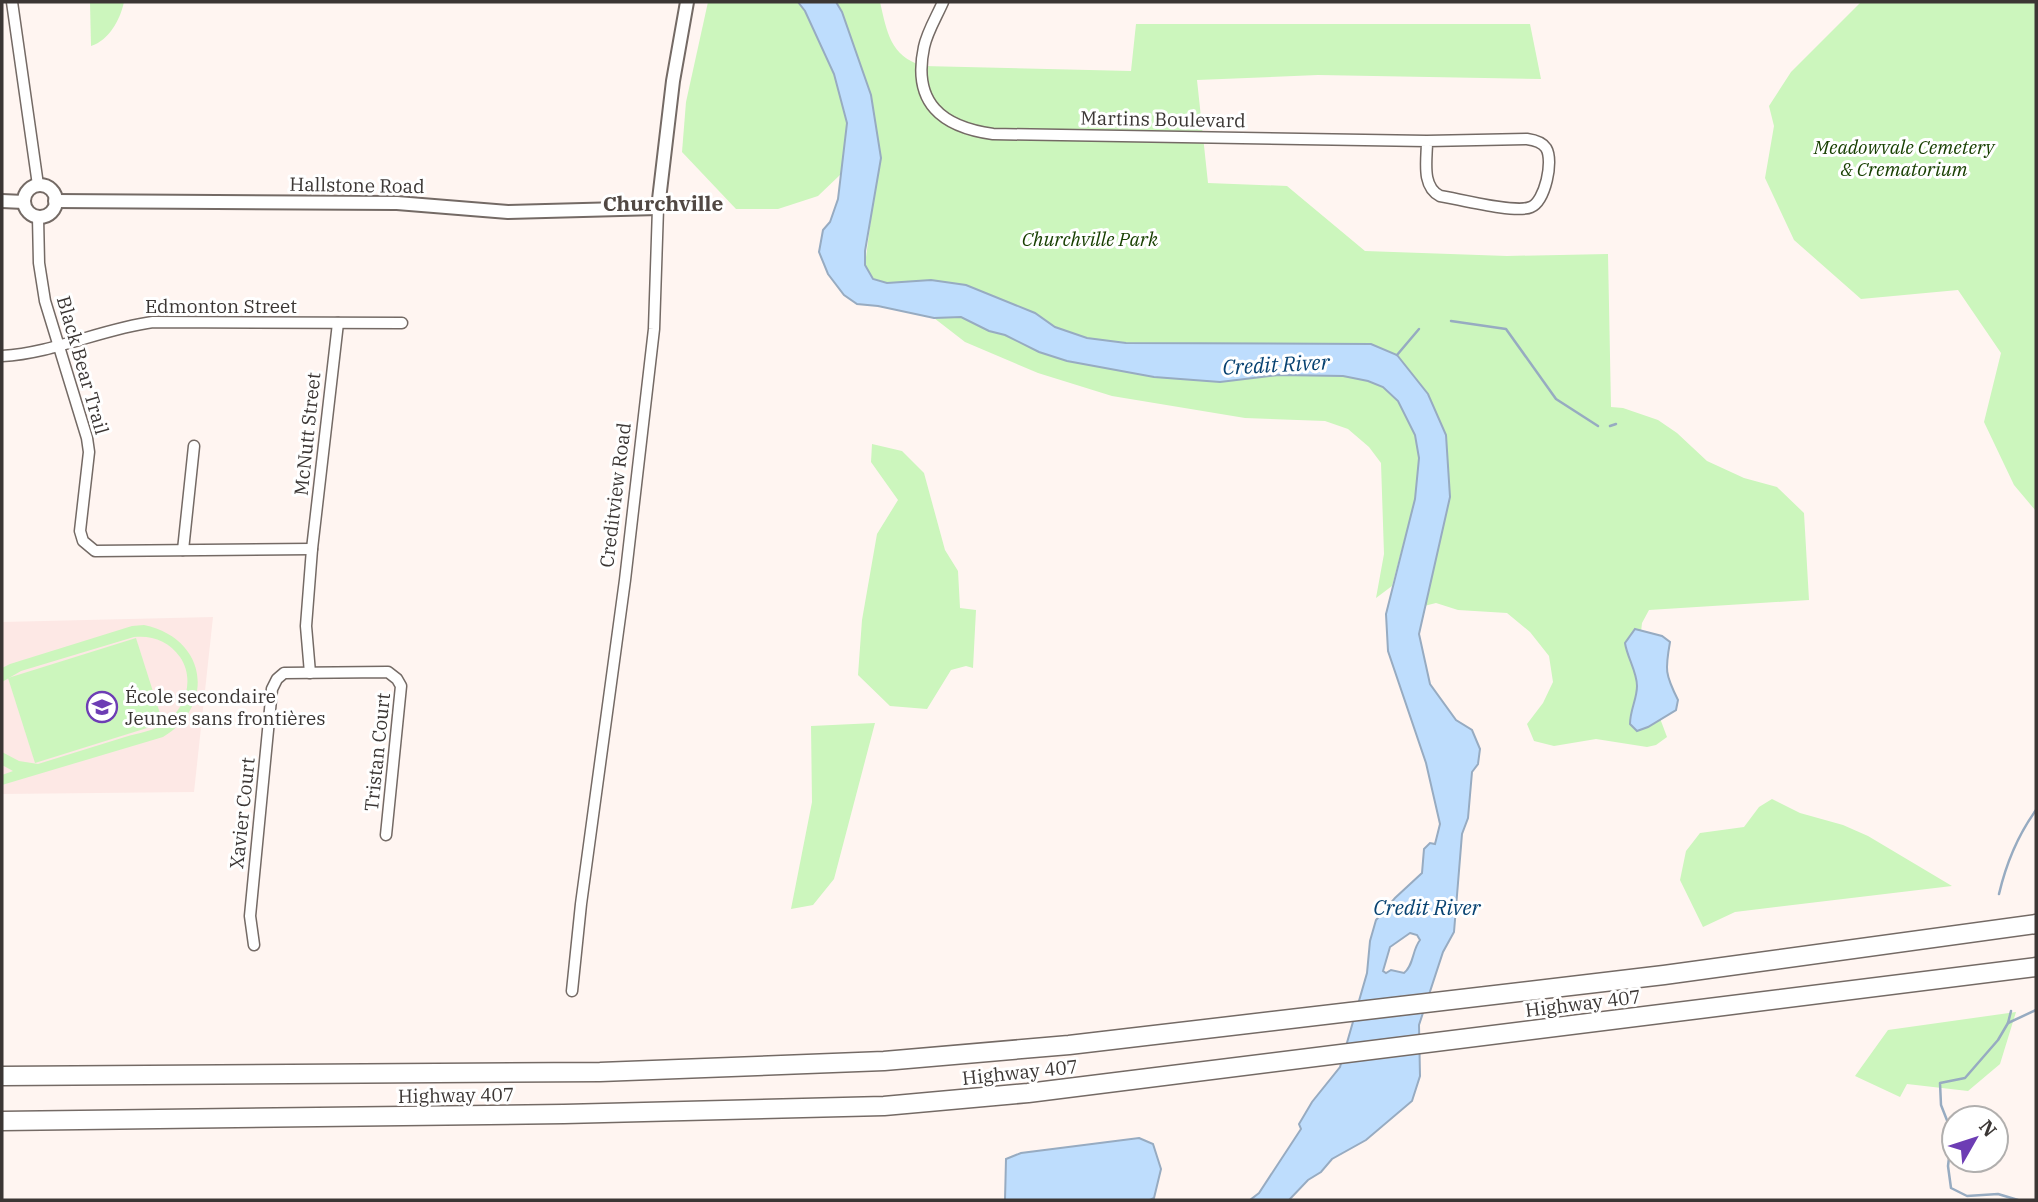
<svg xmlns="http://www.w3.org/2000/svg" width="2038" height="1202" font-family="'IBM Plex Serif',serif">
<rect width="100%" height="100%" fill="#fff5f1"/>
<!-- education -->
<path fill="#fde8e5" d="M213 617 194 792 2 794V622Z"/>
<!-- green -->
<g fill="#ccf6bd">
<path d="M90 2H124C120 20 109 40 91 46Z"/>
<path d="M708 2H798L805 11 834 74 847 123 841 174 818 196 778 209H736L682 152 686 102Z"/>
<path d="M836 2H880C887 32 890 56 923 66L1131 71 1136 24H1530L1541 79 1318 75 1197 80 1208 183 1287 186 1365 251 1507 256 1608 254 1611 407 1623 408 1658 420 1677 433 1707 461 1744 478 1777 487 1804 513 1809 600 1649 610 1642 623 1640 641 1658 713 1667 737 1656 745 1647 747 1596 739 1554 746 1534 741 1527 724 1543 703 1553 682 1549 656 1530 632 1507 613 1458 610 1436 603 1424 606 1450 497 1448 477 1397 356 1126 343 1086 338 1055 327 1035 313 966 285 887 283 873 279 865 265 872 211 871 95 842 12Z"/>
<path d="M1861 2H2036V511L2014 485 1984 422 2001 353 1958 290 1861 299 1794 240 1765 178 1774 126 1769 106 1791 72Z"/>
<path d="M961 317 989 331 1220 382 1279 375 1343 376 1368 381 1383 387 1398 401 1416 435 1419 458 1415 499 1392 586 1376 598 1384 554 1381 463 1369 447 1348 429 1325 421 1245 418 1112 396 1038 373 965 342 934 318Z"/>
<path d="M872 444 902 451 924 473 945 550 958 571 960 608 976 610 973 668 966 666 951 670 927 709 890 706 858 675 862 620 877 534 898 500 871 462Z"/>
<path d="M144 625C206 638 217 704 163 737L2 785V775L13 771 2 765V752L19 761 38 764C67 755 96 746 125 737 138 733 154 731 165 723 186 708 195 679 180 657 169 641 152 635 134 637L21 671 2 682V668L10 664 132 626Z"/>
<path d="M136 638 163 723 35 763 8 678Z"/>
<path d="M875 723 834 879 813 905 791 909 812 802 811 726Z"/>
<path d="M1772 799 1800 813 1843 825 1868 836 1952 886 1735 912 1703 927 1680 880 1686 851 1700 833 1744 827 1759 807Z"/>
<path d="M2016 1012 2000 1064 1968 1091 1907 1084 1900 1097 1855 1076 1888 1030Z"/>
</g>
<!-- water -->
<g fill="#beddfd" stroke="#97abc1" stroke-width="2" fill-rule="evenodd">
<path d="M798 2H836L842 12 871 95 881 158 865 251V265L873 279 887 283 931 280 966 285 1035 313 1055 327 1087 338 1126 343 1371 344 1397 355 1428 394 1446 435 1450 497 1419 634 1430 684 1456 720 1472 730 1480 749 1478 764 1472 772 1468 818 1462 834 1454 932 1443 952 1419 1025 1420 1076 1412 1101 1366 1140 1332 1159 1321 1172 1308 1180 1289 1200H1250L1259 1193 1301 1129 1299 1124 1312 1102 1340 1067 1367 973 1370 941 1376 920 1395 898 1422 873 1424 849 1430 843 1435 844 1440 824 1426 763 1388 651 1386 614 1415 499 1419 458 1415 435 1398 401 1383 387 1368 381 1343 376 1279 375 1220 382 1154 377 1067 361 1039 352 1005 335 989 331 961 317 934 318 878 306 857 304 844 295 828 274 819 252 823 230 830 222 838 199 847 123 834 74 805 11ZM1410 933 1417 935 1420 940C1412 950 1414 965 1404 973L1391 970 1386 973 1383 971 1390 947Z"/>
<path d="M1635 629 1662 636 1670 642C1665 670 1665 674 1678 700L1676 710 1648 727 1637 731 1630 724C1630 710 1637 699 1637 686 1637 672 1627 657 1625 643Z"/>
<path d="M1139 1138 1153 1144 1161 1169 1154 1198 1150 1200H1005L1006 1159 1021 1153Z"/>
</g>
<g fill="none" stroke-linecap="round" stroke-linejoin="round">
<!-- stream -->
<g stroke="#97abc1" stroke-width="2.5">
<path d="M1451 321 1506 329 1556 399 1598 426"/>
<path d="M1397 355 1419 329"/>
<path d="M1610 426 1616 424"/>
<path d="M1999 894C2006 864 2018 835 2036 810"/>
<path d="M2011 1011 2008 1023 1998 1040 1965 1078 1940 1083 1941 1105 1952 1133 1948 1166 1951 1188 1967 1196 1998 1194 2018 1200"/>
<path d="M2008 1023 2036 1010"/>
</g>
<!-- minor casing -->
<g stroke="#746a65" stroke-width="13">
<g id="minor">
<path d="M12 2 38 185"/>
<path d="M943 2C937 16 927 32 924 47 912 103 942 127 993 134L1427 141 1527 139C1534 140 1542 142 1546 148 1554 161 1545 201 1531 207 1516 214 1459 199 1440 196 1421 186 1427 160 1427 141"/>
<path d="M38 217 39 263 45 301 87 438 89 452 80 531 83 541 95 551 312 549"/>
<path d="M2 356C54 353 101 329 153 322L402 323"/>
<path d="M183 550 194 446"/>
<path d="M310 673 306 626 312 549 338 323"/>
<path d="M254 945 250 916 272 689 277 679 284 673 388 672 397 679 401 686 386 835"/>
<path d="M572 991 581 904 625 580 654 329 658 208"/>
</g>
</g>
<!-- tertiary casing -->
<g stroke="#746a65" stroke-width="16">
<g id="tertiary">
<circle cx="40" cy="201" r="16"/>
<path d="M2 201 24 202"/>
<path d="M55 201 397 203 508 212 658 208 673 81 687 2"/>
</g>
</g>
<!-- motorway casing -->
<g stroke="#746a65" stroke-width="21">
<g id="motorway">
<path d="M2 1076 600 1072 884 1061 1069 1045 1664 975 2036 924"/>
<path d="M2 1121 564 1114 884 1106 1028 1093 2036 967"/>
</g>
</g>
<!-- minor -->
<use href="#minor" stroke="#fff" stroke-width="10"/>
<!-- tertiary -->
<use href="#tertiary" stroke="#fff" stroke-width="12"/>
<!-- motorway -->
<use href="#motorway" stroke="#fff" stroke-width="18"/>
</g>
<!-- icons -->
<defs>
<g id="school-ring" transform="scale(1.575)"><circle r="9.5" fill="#fff" stroke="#6d3db4" stroke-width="1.5"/><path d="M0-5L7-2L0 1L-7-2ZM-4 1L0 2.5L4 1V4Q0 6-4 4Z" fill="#6d3db4"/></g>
</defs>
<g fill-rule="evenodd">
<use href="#school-ring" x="102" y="707"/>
</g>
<g text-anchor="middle" stroke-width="6" stroke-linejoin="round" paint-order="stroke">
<!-- street labels -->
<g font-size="19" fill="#3b3634" stroke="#fff">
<text transform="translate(1163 119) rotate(1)" y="7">Martins Boulevard</text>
<text transform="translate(357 185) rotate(1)" y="7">Hallstone Road</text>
<text x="221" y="313">Edmonton Street</text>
<text transform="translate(83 365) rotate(74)" y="7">Black Bear Trail</text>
<text transform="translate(307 434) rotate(-84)" y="7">McNutt Street</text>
<text transform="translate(615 495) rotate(-83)" y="7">Creditview Road</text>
<text transform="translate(377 752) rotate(-84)" y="7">Tristan Court</text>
<text transform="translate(242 813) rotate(-84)" y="7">Xavier Court</text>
<text transform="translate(1583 1003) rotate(-7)" y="7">Highway 407</text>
<text transform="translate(1020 1072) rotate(-6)" y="7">Highway 407</text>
<text transform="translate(456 1095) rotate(-1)" y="7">Highway 407</text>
</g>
<!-- park labels -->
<g font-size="19" font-style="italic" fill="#184002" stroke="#fff">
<text x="1904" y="154">Meadowvale Cemetery<tspan x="1904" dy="22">&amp; Crematorium</tspan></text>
<text x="1090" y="246">Churchville Park</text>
</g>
<!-- poi labels -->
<g font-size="19" fill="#3b3634" stroke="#fff" text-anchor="start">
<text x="125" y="703">École secondaire<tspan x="125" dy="22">Jeunes sans frontières</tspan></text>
</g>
<!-- neighbourhood labels -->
<g font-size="21" font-weight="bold" fill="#514843" stroke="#fff">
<text x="663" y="211">Churchville</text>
</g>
<!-- water labels -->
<g font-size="21" font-style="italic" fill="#074271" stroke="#fff">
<text transform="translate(1276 365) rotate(-3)" y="7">Credit River</text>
<text x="1427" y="915">Credit River</text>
</g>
</g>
<!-- border -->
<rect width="2038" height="1202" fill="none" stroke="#3b3634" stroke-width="7"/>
<!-- north arrow -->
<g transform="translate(1975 1139) rotate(51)"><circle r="33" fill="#ffffff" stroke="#b1afae" stroke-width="2"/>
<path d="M0-5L12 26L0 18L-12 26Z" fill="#6d3db4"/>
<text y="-10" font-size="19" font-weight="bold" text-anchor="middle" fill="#3b3634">N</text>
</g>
</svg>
